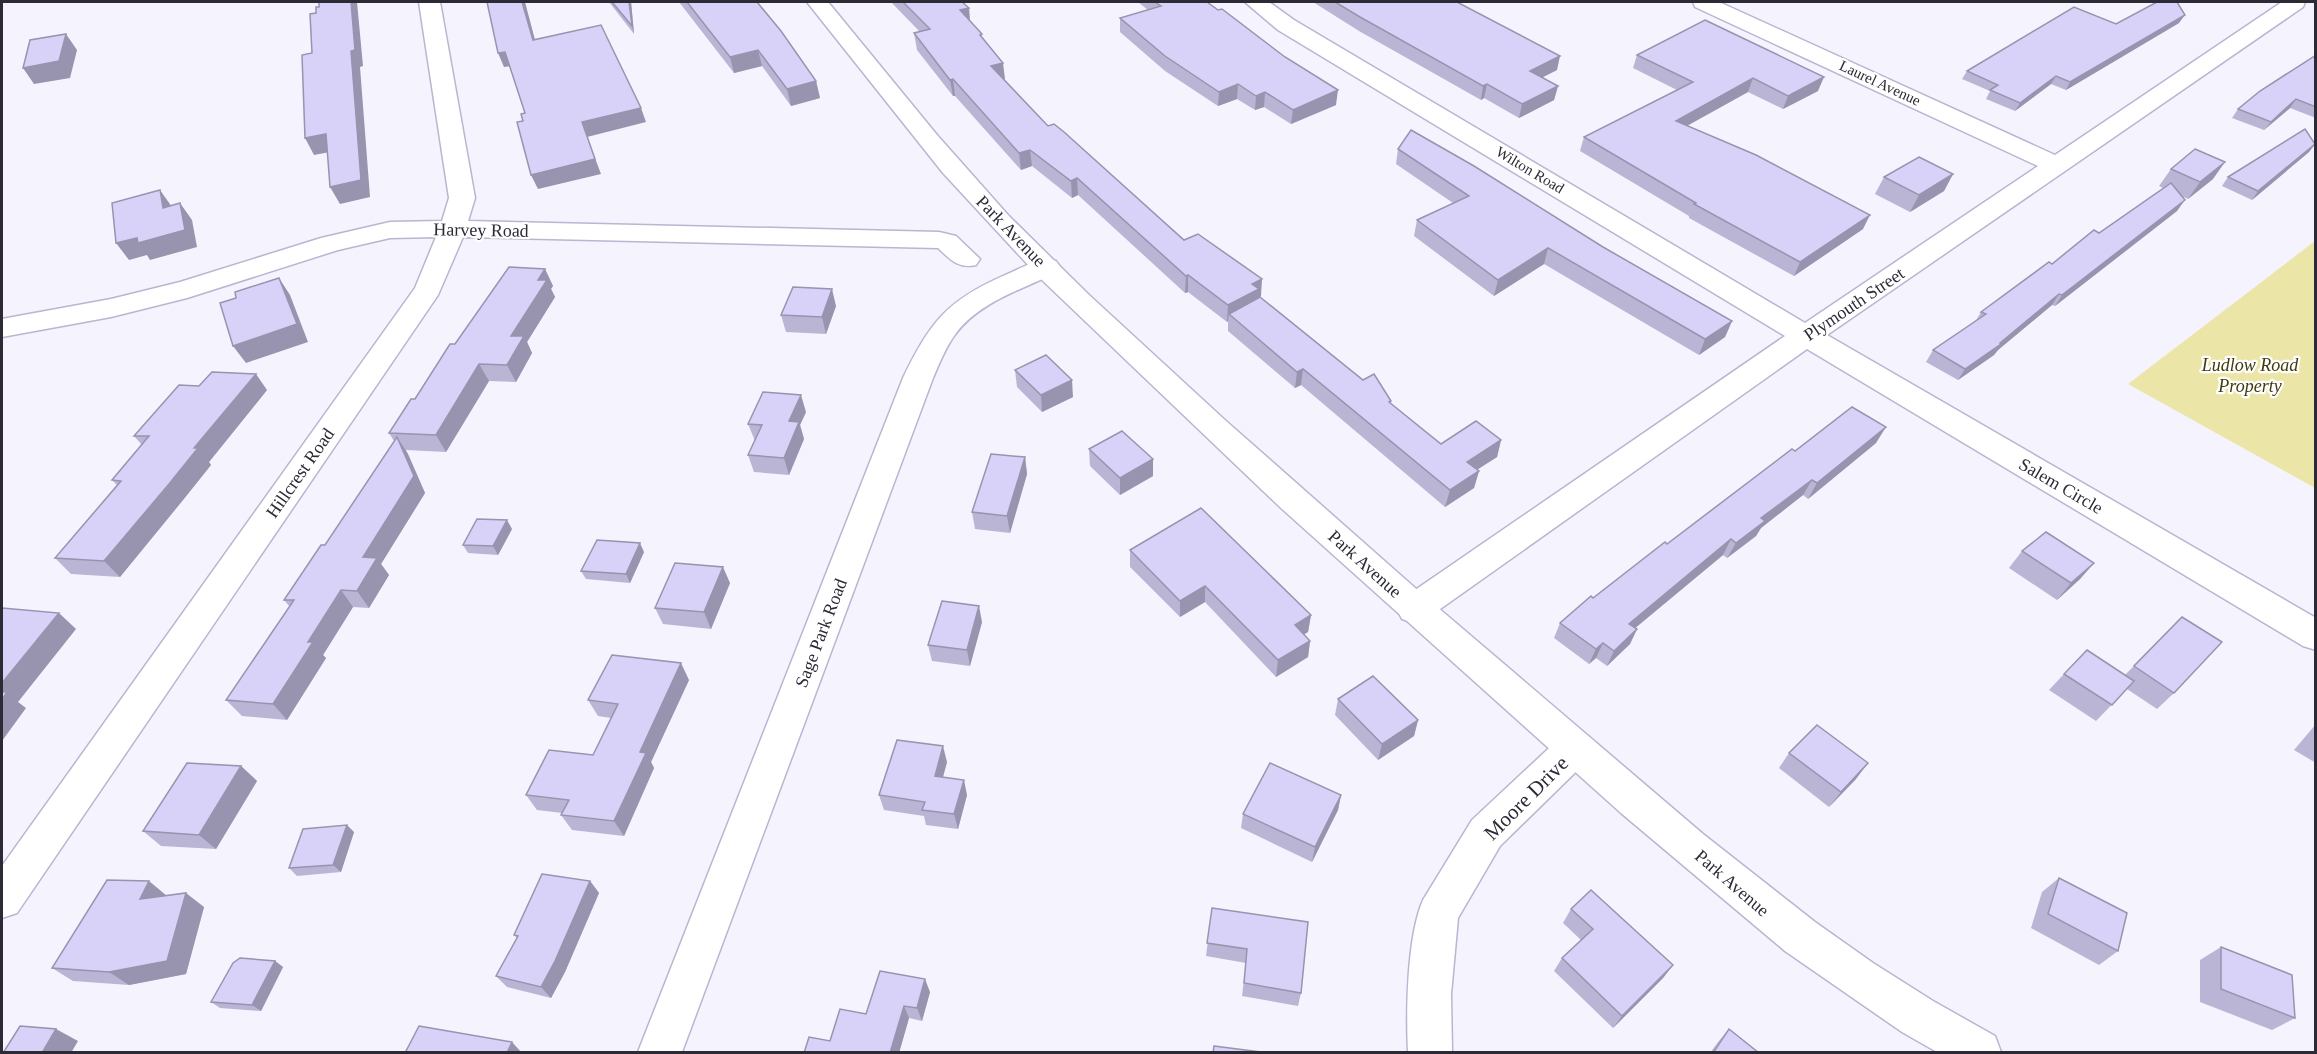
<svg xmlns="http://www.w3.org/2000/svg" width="2317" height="1054" font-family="Georgia,serif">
<rect width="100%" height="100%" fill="#f5f3fe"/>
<!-- green -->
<path fill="#ece5a8" d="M2315 241V488L2128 384Z"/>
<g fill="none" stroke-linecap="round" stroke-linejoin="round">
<!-- minor casing -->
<g stroke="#bab5d0" stroke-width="3">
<g id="minor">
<path d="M419 2H440L475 198 468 221 939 232 956 236 980 259 976 265C958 269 950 259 938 248L463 237 438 295 17 913 2 918V866L415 288 436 237 390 238 338 250 187 298 111 317 2 337V319L111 299 180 282 321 238 390 222 442 221 449 198Z"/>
<path d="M1245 2H1269L1294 20 1805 323 2038 166 1695 7 1693 2H1719L2055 155 2282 2H2305L2303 7 1827 335 2316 618V650L2303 646 1807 349 1426 619 1414 623 1402 619 1397 609 1402 599 1785 336 1278 30Z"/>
<path d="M1046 259 1056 261 1060 267 1056 273C1020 290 977 303 954 336 945 349 939 364 933 378L682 1052H638L903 378C930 323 946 301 1003 276 1017 270 1031 262 1046 259Z"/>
<path d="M1575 732 1588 736 1594 748 1588 760 1500 846 1458 918 1451 994 1452 1052H1408C1406 1011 1407 937 1423 900L1472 820 1562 736Z"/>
</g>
</g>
<!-- major casing -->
<g stroke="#bab5d0" stroke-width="3">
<path id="major" d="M807 2H828L937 135 1008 215 1088 294 1226 421 1422 594 1703 834 1815 922 1873 963 1933 1001 1995 1036 2001 1052H1937L1902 1032 1785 951 1621 813 1281 508 1042 280 943 173Z"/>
</g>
<!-- minor -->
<use href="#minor" fill="#fff" fill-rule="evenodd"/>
<!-- major -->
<use href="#major" fill="#fff" fill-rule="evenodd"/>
</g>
<!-- wall -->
<g fill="#bbb5d5">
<path d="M609 2H631L634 34Z"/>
<path d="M679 2H757L816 81 820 98 791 106 762 66 734 73Z"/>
<path d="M891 2H962L969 8 970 22 982 34V38L1005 79 1004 80 1048 126 1184 240 1261 296 1258 298 1391 401 1390 403 1441 444 1501 440 1497 457 1477 470 1479 471 1474 488 1445 507 1301 385 1295 388 1228 331V321L1227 322 1188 292 1185 293 1078 195 1072 198 1032 166 1021 170 955 96H953L917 50 914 33 920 32Z"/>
<path d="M1138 2H1207L1336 105 1291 124 1264 107 1255 110 1237 99 1218 106 1165 71 1120 32V18L1148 10Z"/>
<path d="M1313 2H1457L1557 70 1541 78 1558 86 1554 100 1519 118 1484 98 1481 100 1359 31Z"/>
<path d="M2179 23 2066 90 2051 84 2015 111 1986 99 1990 91 1962 79 1967 71 2116 24Z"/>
<path d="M1637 55 1818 91 1783 109 1748 92 1687 126 1863 229 1794 276 1689 218V216L1580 151 1584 137 1677 90 1633 68Z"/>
<path d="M2316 55V118L2290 108 2264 130 2232 118 2238 109Z"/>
<path d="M2315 144 2309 152 2252 200 2222 186 2228 177Z"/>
<path d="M1398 149 1603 247 1732 321 1725 337 1699 355 1544 264 1494 296 1414 236 1417 220 1453 203 1396 164Z"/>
<path d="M2171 169 2213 179 2188 199 2182 196 2177 211 2055 306 2052 305 1998 350 1994 355 1958 380 1926 362 1933 350 1975 322 1981 312 2099 233 2163 188 2159 186Z"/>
<path d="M1953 174 1944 191 1910 212 1875 194 1884 177Z"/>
<path d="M545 269 553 286 551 289 555 297 527 342 532 353 516 382 489 381 446 452 406 450 425 493 381 564 389 575 369 608 353 607 323 655 326 658 287 720 242 716 226 700 290 607 284 600 325 545 394 441 389 433 415 399 455 344Z"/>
<path d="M836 306 826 334 786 332 781 315Z"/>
<path d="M1015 370 1073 397 1042 412 1017 387Z"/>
<path d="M267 390 209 462 211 465 183 500 120 577 71 574 55 558 117 485 112 480 142 445 134 436Z"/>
<path d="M806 412 800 425 804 439 789 475 754 472 748 455 755 441 748 424Z"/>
<path d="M1876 443 1808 499 1803 495 1761 528 1756 536 1727 558 1723 555 1635 628 1637 629 1630 644 1607 666 1596 658 1589 664 1554 638 1560 623 1795 451Z"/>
<path d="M1089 449 1153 476 1120 495 1090 466Z"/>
<path d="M1025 457 1027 474 1010 533 975 529 972 512Z"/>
<path d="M512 529 498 555 468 553 463 545Z"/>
<path d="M1130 550 1311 615 1308 632 1304 634 1310 641 1308 657 1276 677 1205 602 1180 617 1130 567Z"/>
<path d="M2022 551 2094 563 2080 579 2057 600 2009 568Z"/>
<path d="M644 552 630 583 586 579 581 571Z"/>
<path d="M730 583 711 629 663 624 655 608Z"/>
<path d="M2182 617 2174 693 2157 709 2127 689 2096 721 2049 690 2064 674 2125 675Z"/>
<path d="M982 622 970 666 932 661 928 645Z"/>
<path d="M689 680 651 762 654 768 624 836 572 830 561 815 562 813 537 810 526 795 593 755 611 718 598 716 588 700Z"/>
<path d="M1338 699 1418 720 1414 736 1378 760 1335 715Z"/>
<path d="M2316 724V763L2294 750Z"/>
<path d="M1789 753 1856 779 1829 807 1779 768Z"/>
<path d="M947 762 943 777 967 795 958 829 926 825 924 816 884 810 879 795Z"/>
<path d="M241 766 257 781 216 849 161 846 143 831Z"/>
<path d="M1341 795 1338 810 1312 862 1241 828 1243 814Z"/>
<path d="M354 832 341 872 297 876 289 868Z"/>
<path d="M2059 878 2118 951 2099 965 2031 928 2042 892Z"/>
<path d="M590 881 599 893 565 972 551 998 507 987 496 976 517 938 514 935Z"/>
<path d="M167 896 204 907 186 974 129 985 73 981 52 968Z"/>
<path d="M1212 908 1301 993 1298 1006 1242 996 1246 963 1206 956Z"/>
<path d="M1571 909 1673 965 1663 978 1613 1028 1554 971 1562 958 1581 940 1563 923Z"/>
<path d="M2221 947 2295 1018 2272 1030 2200 1002V960Z"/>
<path d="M275 961 283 967 261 1011 220 1008 211 1002Z"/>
<path d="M930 992 922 1021 909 1018 899 1053H804L830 1041 866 1014Z"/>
<path d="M1729 1029 1759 1053H1710L1718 1042Z"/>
</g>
<!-- shaded-wall -->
<g fill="#9893ae">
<path d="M351 2H357L363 66 360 67 370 197 340 204 330 187 351 51Z"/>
<path d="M522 2H525L539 55 533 40Z"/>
<path d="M629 2H631L634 34 632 26Z"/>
<path d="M969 8 970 24 960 10Z"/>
<path d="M2185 15 2179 23 2066 90 2070 82Z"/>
<path d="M66 34 77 50 70 78 34 84 23 68Z"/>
<path d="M758 50 762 66 734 73 730 57Z"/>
<path d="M505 52 511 66 504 67 498 53Z"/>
<path d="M1560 56 1557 70 1527 85 1530 71Z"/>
<path d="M1003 63 1005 79 992 83 991 66Z"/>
<path d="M2056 76 2051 84 2015 111 2020 103Z"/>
<path d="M1824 77 1818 91 1783 109 1788 96Z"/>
<path d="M1753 78 1748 92 1672 134 1676 121Z"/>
<path d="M953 79 955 96H953L950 80Z"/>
<path d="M816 81 820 98 791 106 787 89Z"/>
<path d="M1238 84 1237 99 1218 106 1219 92Z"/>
<path d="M1487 84 1484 98 1481 100 1483 86Z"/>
<path d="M1558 86 1554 100 1519 118 1522 104Z"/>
<path d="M1338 90 1336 105 1291 124 1293 110Z"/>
<path d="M1265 92 1264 107 1255 110 1256 96Z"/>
<path d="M2296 99 2290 108 2264 130 2271 122Z"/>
<path d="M641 108 646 122 587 137 601 174 538 189 531 175 582 122Z"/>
<path d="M326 134 335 151 314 155 305 138Z"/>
<path d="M2315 144 2309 152 2252 200 2258 191Z"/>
<path d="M1030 150 1032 166 1021 170 1019 153Z"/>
<path d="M2225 162 2213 179 2188 199 2200 182Z"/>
<path d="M1953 174 1944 191 1910 212 1919 195Z"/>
<path d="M1077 178 1078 195 1072 198 1071 181Z"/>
<path d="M160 190 172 207 163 208Z"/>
<path d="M2185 200 2177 211 2055 306 2062 295Z"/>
<path d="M180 203 192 220 197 247 150 260 147 255 129 260 116 243 137 238Z"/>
<path d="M1870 215 1863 229 1794 276 1800 262Z"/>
<path d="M1548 248 1544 264 1494 296 1498 280Z"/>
<path d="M545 269 553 286 551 289 555 297 527 342 532 353 516 382 507 365 511 336 538 280Z"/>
<path d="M1188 275V292L1185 293 1186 276Z"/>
<path d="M279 278 290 295 308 342 246 363 233 346Z"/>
<path d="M1262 279 1261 296 1229 314 1228 321 1227 322 1228 305 1252 284Z"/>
<path d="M832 289 836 306 826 334 822 317Z"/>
<path d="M2059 294 2052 305 1998 350 1994 355 1958 380 1965 369 2000 343Z"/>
<path d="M1732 321 1725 337 1699 355 1705 339Z"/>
<path d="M479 364 489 381 446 452 436 435Z"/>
<path d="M1303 369 1301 385 1295 388 1297 372Z"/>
<path d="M256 374 267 390 209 462 211 465 183 500 120 577 104 561 194 448Z"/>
<path d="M1072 380 1073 397 1042 412 1041 395Z"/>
<path d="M801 395 806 412 800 425 804 439 789 475 784 458 789 421Z"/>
<path d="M1886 427 1876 443 1808 499 1817 483Z"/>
<path d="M397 437 408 454 425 493 381 564 389 575 369 608 357 591 363 557Z"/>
<path d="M1501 440 1497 457 1462 479 1467 462Z"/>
<path d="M1025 457 1027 474 1010 533 1007 516Z"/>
<path d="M1153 459V476L1120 495V478Z"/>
<path d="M1479 471 1474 488 1445 507 1450 490Z"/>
<path d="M1812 480 1803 495 1761 528 1756 536 1727 558 1736 543 1761 518Z"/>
<path d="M507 520 512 529 498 555 493 546Z"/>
<path d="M1731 539 1723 555 1622 639 1629 624Z"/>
<path d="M640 543 644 552 630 583 626 574Z"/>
<path d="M2094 563 2080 579 2057 600 2071 583Z"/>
<path d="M723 567 730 583 711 629 704 612Z"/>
<path d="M1205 586V602L1180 617V601Z"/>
<path d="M341 590 353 607 323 655 326 658 287 720 273 704 308 642Z"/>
<path d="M979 606 982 622 970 666 967 650Z"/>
<path d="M59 613 76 629 18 702 26 708 2 741V683Z"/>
<path d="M1311 615 1308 632 1293 641 1295 625Z"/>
<path d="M1637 629 1630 644 1607 666 1614 651Z"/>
<path d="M1310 641 1308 657 1276 677 1278 660Z"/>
<path d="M1603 643 1596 658 1589 664 1596 649Z"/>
<path d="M681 663 689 680 651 762 654 768 624 836 614 821 640 752Z"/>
<path d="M1418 720 1414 736 1378 760 1382 744Z"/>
<path d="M943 746 947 762 939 791 935 776Z"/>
<path d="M1868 763 1856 779 1829 807 1841 792Z"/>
<path d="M241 766 257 781 216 849 199 835Z"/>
<path d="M964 780 967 795 958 829 954 814Z"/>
<path d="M1341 795 1338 810 1312 862 1315 847Z"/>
<path d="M347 825 354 832 341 872 333 865Z"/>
<path d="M149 881 167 896 140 899Z"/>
<path d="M590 881 599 893 565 972 551 998 541 987Z"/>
<path d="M186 893 204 907 186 974 129 985 109 972Z"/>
<path d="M275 961 283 967 261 1011 252 1005Z"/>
<path d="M1673 965 1663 978 1613 1028 1622 1016Z"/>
<path d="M925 979 930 992 922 1021 917 1008Z"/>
<path d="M904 1006 909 1018 899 1053H890Z"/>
<path d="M56 1029 78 1041 71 1053H42Z"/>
<path d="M512 1042 522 1053H507Z"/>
</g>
<!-- building -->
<g fill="#d9d2f8" stroke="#9893ae" stroke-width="1.5">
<path d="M319 2H351L355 50 351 51 361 180 330 187 326 134 305 138 302 55 312 53 310 14 316 13V7H319Z"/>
<path d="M487 2H522L533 40 601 25 641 108 582 122 595 159 531 175 517 122 523 121 521 114 525 113 505 52 498 53Z"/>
<path d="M612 2H629L632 26Z"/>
<path d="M687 2H757L781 31 816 81 787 89 758 50 730 57Z"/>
<path d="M903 2H962L969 8 960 10 982 34 980 35 1003 63 991 66 1048 126 1054 124 1064 132 1184 240 1198 234 1262 279 1252 284 1259 289 1228 305 1188 275 1186 276 1077 178 1071 181 1030 150 1019 153 953 79 950 80 914 33 930 29Z"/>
<path d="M1155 2H1207L1218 10 1222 9 1285 57 1338 90 1293 110 1265 92 1256 96 1238 84 1219 92 1165 56 1120 18 1161 6Z"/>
<path d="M1335 2H1457L1560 56 1530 71 1558 86 1522 104 1487 84 1483 86 1360 17Z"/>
<path d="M2157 2H2177L2185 15 2070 82 2056 76 2020 103 1990 90 1998 85 1967 71 2074 7 2116 24Z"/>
<path d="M1705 20 1824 77 1788 96 1753 78 1676 121 1756 155 1870 215 1800 262 1694 204 1696 203 1584 137 1693 82 1637 55Z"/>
<path d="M66 34 59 61 23 68 30 40Z"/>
<path d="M2316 55V107L2296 99 2271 122 2238 109 2260 91Z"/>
<path d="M2305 129 2315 144 2258 191 2228 177Z"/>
<path d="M1411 130 1474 166 1603 247 1732 321 1705 339 1548 248 1498 280 1417 220 1469 196 1398 149Z"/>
<path d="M2195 149 2225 162 2200 182 2171 169Z"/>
<path d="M1919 157 1953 174 1919 195 1884 177Z"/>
<path d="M2171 183 2185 200 2062 295 2059 294 2000 343 2001 344 1965 369 1933 350 1986 314 1981 312 2049 262 2052 264 2094 230 2099 233Z"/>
<path d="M160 190 163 208 180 203 185 230 138 243 137 238 116 243 112 203Z"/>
<path d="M509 267 545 269 538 280H547L511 336H524L507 365 479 364 436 435 389 433 411 399H415L450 344H455Z"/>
<path d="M279 278 297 324 233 346 220 303 236 298 235 292Z"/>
<path d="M793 287 832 289 822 317 781 315Z"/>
<path d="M1260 297 1363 380 1374 374 1391 401 1389 402 1441 444 1476 421 1501 440 1467 462 1479 471 1450 490 1303 369 1297 372 1229 314Z"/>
<path d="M1046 355 1072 380 1041 395 1015 370Z"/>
<path d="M212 372 256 374 194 448H198L169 484 104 561 55 558 121 481 112 480 149 436H134L179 385 199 386Z"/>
<path d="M763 392 801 395 789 421 799 422 784 458 748 455 762 425 748 424Z"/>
<path d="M1852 407 1886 427 1817 483 1812 480 1761 518 1765 521 1736 543 1731 539 1629 624 1637 629 1614 651 1603 643 1596 649 1560 623 1591 596 1593 598 1665 542 1667 544 1792 449 1795 451Z"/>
<path d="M1122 431 1153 459 1120 478 1089 449Z"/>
<path d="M397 437 414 476 363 557 377 558 357 591 341 590 308 642H313L273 704 226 700 294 600H284L321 545H325Z"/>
<path d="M991 454 1025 457 1007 516 972 512Z"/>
<path d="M1201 508 1311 615 1295 625 1310 641 1278 660 1205 586 1180 601 1130 550Z"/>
<path d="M477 519 507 520 493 546 463 545Z"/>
<path d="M2046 532 2094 563 2071 583 2022 551Z"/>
<path d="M597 540 640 543 626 574 581 571Z"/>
<path d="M675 563 723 567 704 612 655 608Z"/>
<path d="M942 601 979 606 967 650 928 645Z"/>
<path d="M2 608 59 613 2 683Z"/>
<path d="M2182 617 2222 642 2174 693 2134 666Z"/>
<path d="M2087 650 2134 681 2112 705 2064 674Z"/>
<path d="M612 655 681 663 640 752 646 753 614 821 561 815 569 800 526 795 549 750 593 755 618 704 588 700Z"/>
<path d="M1373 676 1418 720 1382 744 1338 699Z"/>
<path d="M2 692H7L2 700Z"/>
<path d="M1817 725 1868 763 1841 792 1789 753Z"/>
<path d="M897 740 943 746 935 776 964 780 954 814 922 810 925 802 879 795Z"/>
<path d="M187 763 241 766 199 835 143 831Z"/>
<path d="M1270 763 1341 795 1315 847 1243 814Z"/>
<path d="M347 825 333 865 289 868 303 829Z"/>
<path d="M542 874 590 881 555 961 541 987 496 976 518 936 514 935Z"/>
<path d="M2059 878 2127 913 2118 951 2048 914Z"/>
<path d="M107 880 149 881 140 899 186 893 167 961 109 972 52 968Z"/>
<path d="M1591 890 1673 965 1622 1016 1562 958 1593 929 1571 909Z"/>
<path d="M1212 908 1308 922 1301 993 1244 983 1247 949 1207 943Z"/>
<path d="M2221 947 2292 975 2295 1018 2221 989Z"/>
<path d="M240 958 275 961 252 1005 211 1002 233 963Z"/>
<path d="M880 971 925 979 917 1008 904 1006 890 1053H804L809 1037 830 1041 840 1009 866 1014Z"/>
<path d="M20 1026 56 1029 42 1053H3Z"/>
<path d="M419 1026 512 1042 507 1053H405Z"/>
<path d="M1729 1029 1759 1053H1713Z"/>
<path d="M1214 1046 1269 1053H1213Z"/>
</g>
<g text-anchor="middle" stroke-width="4.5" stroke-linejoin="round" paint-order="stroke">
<!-- far-street labels -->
<g font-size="15" fill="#2c2a35" stroke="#fff">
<text transform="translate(1880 83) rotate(25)" y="5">Laurel Avenue</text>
<text transform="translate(1530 170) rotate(31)" y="5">Wilton Road</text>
</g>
<!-- street labels -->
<g font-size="18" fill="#2c2a35" stroke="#fff">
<text transform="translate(481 230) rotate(1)" y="6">Harvey Road</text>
<text transform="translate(1011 231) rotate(46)" y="6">Park Avenue</text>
<text transform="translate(1854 304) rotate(-34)" y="6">Plymouth Street</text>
<text transform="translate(300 473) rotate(-55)" y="6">Hillcrest Road</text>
<text transform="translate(2061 486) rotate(30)" y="6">Salem Circle</text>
<text transform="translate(1365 564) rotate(42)" y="6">Park Avenue</text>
<text transform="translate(821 633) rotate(-69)" y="6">Sage Park Road</text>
<text transform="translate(1732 883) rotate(41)" y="6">Park Avenue</text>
</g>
<!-- park labels -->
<g font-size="18" font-style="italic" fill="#403b0d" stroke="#fff">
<text x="2250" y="371">Ludlow Road<tspan x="2250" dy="21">Property</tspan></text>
</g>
<!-- near-street labels -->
<g font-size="21" fill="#2c2a35" stroke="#fff">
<text transform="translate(1526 798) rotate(-45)" y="7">Moore Drive</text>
</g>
</g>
<!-- border -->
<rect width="2317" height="1054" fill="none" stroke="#2c2a35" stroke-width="6"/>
</svg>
